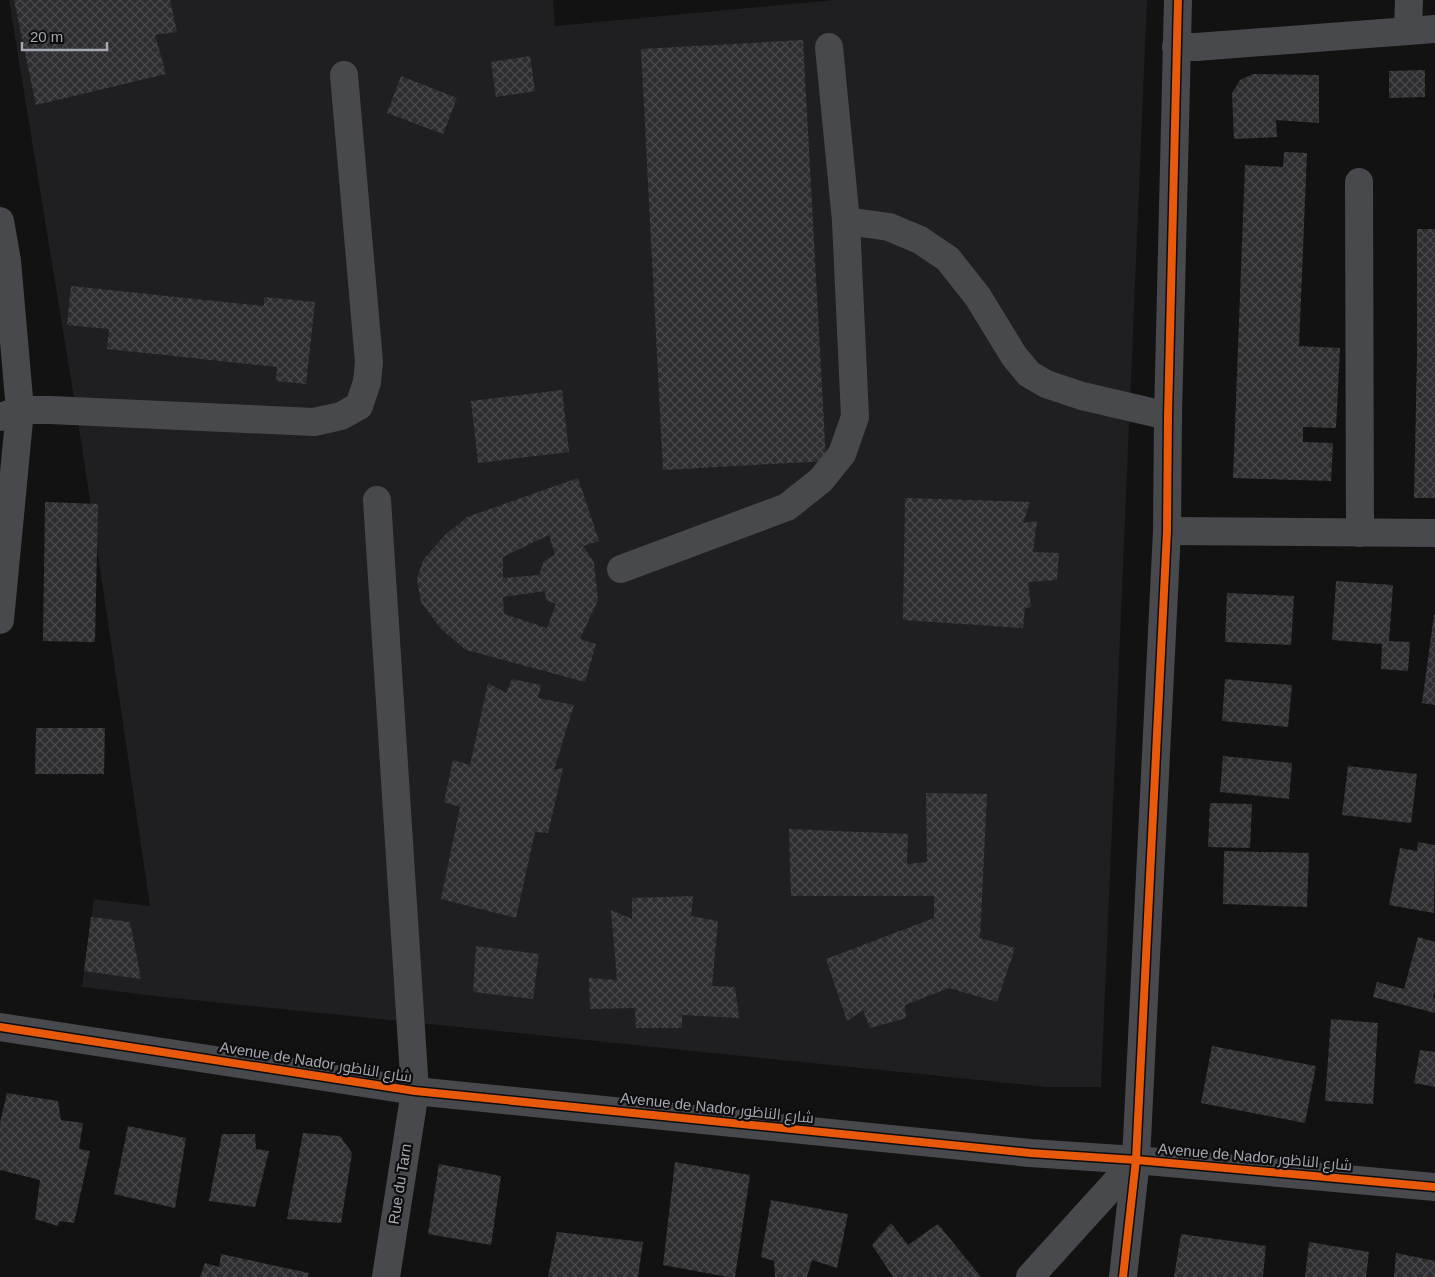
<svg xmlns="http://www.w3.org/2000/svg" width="1435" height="1277" font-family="Arial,Cairo,sans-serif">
<defs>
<pattern id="building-cross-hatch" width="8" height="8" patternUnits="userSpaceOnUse" patternTransform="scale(1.25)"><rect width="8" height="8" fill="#2e2e30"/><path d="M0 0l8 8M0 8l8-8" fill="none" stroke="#49494c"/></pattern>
</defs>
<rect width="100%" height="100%" fill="#121213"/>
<!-- built -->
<path fill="#1f1f21" d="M9 0H553L555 26 835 0H1147L1101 1087H1047L164 997 82 987 94 899 150 906 82 447Z"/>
<!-- building -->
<g fill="url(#building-cross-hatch)" fill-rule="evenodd">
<path d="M14 0H170L177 32 155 35 166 74 36 105Z"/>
<path d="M803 40 826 461 663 470 641 49Z"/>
<path d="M530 56 535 91 496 97 491 62Z"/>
<path d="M1425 70V97L1389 98V71Z"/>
<path d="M1253 74 1319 75V123L1276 120 1277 137 1234 139 1232 93 1240 80Z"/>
<path d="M401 76 457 98 443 134 387 113Z"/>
<path d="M1284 152 1307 153 1299 346 1340 348 1336 428 1303 427V442L1333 443 1331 481 1233 478 1245 165 1283 167Z"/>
<path d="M1417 229H1435V498H1414L1417 355Z"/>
<path d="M71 286 264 306V297L315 302 306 384 276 381 277 367 107 349 109 329 67 325Z"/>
<path d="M562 390 569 452 478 463 471 401Z"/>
<path d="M578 478 599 541 583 546 594 562 598 600 580 639 596 644 585 682 466 650 441 629 421 602 417 579 423 560 445 535 467 517ZM549 535 555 555 544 561 539 575 503 578V557ZM545 591 546 600 556 604 547 628 504 614 503 597Z"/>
<path d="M905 498 1030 502 1023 523 1037 521 1033 552 1059 553 1057 580 1028 582 1031 607 1025 608 1023 628 903 620Z"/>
<path d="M45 502 98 504 95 642 43 641Z"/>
<path d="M1336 581 1393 585 1389 641 1410 642 1408 671 1381 669 1382 644 1332 640Z"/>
<path d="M1227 593 1294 596 1291 645 1225 642Z"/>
<path d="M1434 615H1435V705L1422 703Z"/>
<path d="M512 679 541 685 538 698 574 705 554 770 563 768 548 833 535 832 516 918 441 899 460 807 444 802 453 760 470 765 488 683 506 693Z"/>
<path d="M1225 679 1292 685 1288 727 1222 721Z"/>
<path d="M36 728H105L104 774H35Z"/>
<path d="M1223 756 1292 763 1289 799 1220 792Z"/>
<path d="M1348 766 1417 774 1411 823 1342 815Z"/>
<path d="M926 793 987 794 980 938 1015 948 997 1002 949 988 905 1005 906 1018 870 1028 863 1010 847 1021 826 959 934 918V896H791L789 829 908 834 907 864 927 862Z"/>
<path d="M1210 803 1252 804 1250 848 1208 847Z"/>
<path d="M1418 842 1435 845 1434 913 1389 905 1400 848 1417 851Z"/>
<path d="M1224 851 1309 853 1307 907 1223 904Z"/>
<path d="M693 896 691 916 718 921 712 986 735 987 739 1018 682 1015V1028H636L635 1008 590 1009 589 978 617 980 611 910 632 919V898Z"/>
<path d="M91 917 130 922 141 979 84 971Z"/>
<path d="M1418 937 1435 942V991L1433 998H1435V1013L1373 997 1377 982 1404 989Z"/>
<path d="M476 946 539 954 533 999 473 992Z"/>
<path d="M1331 1019 1378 1023 1373 1104 1325 1101Z"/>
<path d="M1212 1046 1316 1066 1305 1123 1201 1103Z"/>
<path d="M1420 1050 1435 1052V1087L1414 1083Z"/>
<path d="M7 1093 58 1101 61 1120 83 1123 79 1149 90 1151 74 1223 59 1221 58 1226 35 1219 40 1180 0 1170V1123Z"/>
<path d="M128 1126 186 1138 175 1208 114 1194Z"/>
<path d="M303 1133 340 1136 352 1153 341 1223 287 1219Z"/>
<path d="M222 1134H255L256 1149 269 1151 255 1207 209 1201Z"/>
<path d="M675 1162 750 1175 735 1277H728L663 1265Z"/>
<path d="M439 1164 501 1176 491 1245 428 1234Z"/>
<path d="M771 1200 848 1214 837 1268 812 1260 807 1277H775L774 1261 761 1257Z"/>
<path d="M891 1223 908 1245 938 1224 981 1277H893L872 1245Z"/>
<path d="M557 1232 643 1242 638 1277H548Z"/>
<path d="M1181 1234 1266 1246 1263 1277H1174Z"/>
<path d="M1309 1242 1369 1252 1366 1277H1305Z"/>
<path d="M1396 1253 1435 1261V1277H1394Z"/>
<path d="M221 1254 309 1273 308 1277H200L205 1263 219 1267Z"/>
</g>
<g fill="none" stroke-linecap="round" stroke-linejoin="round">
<!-- minor -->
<g stroke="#48494c" stroke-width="28">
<path d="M1408 30 1409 0"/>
<path d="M1176 47H1196L1435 29"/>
<path d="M1359 182 1360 533"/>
<path d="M0 221 7 261 20 410 0 620"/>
<path d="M846 221 889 227 920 240 948 259 978 297 1014 356 1029 374 1046 384 1082 396 1168 416"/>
<path d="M0 417 20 410H50L314 422 341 416 359 406 367 382 369 362 344 75"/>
<path d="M377 500 415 1091 386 1277"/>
<path d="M1167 531 1435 533"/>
<path d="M621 569 787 507 821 480 842 454 855 417 846 221 829 47"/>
<path d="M0 1027 415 1091 1030 1153 1136 1160 1435 1187"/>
<path d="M1030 1277 1136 1160"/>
<path d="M1123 1277 1136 1160 1167 531 1168 416 1178 0"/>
</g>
<!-- cycleway casing -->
<g stroke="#0d0d0e" stroke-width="11">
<g id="cycleway">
<path d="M0 1027 415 1091 1030 1153 1136 1160 1435 1187"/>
<path d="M1123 1277 1136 1160 1167 531 1168 416 1178 0"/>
</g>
</g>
<!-- cycleway -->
<use href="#cycleway" stroke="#e8590c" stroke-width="8"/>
</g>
<g text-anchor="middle" stroke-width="4.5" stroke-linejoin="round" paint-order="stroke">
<!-- street labels -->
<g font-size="15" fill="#a5a7b2" stroke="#0d0d0e">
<text transform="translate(316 1062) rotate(9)" y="5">Avenue de Nador شارع الناظور</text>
<text transform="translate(717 1108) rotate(6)" y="5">Avenue de Nador شارع الناظور</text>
<text transform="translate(1255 1157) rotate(5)" y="5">Avenue de Nador شارع الناظور</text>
<text transform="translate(400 1184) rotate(-81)" y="5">Rue du Tarn</text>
</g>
</g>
<!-- scale -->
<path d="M22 42v8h85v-8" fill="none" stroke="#a5a7b2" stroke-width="2.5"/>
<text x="30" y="42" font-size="15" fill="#a5a7b2" stroke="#0d0d0e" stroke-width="4" paint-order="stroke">20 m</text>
</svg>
